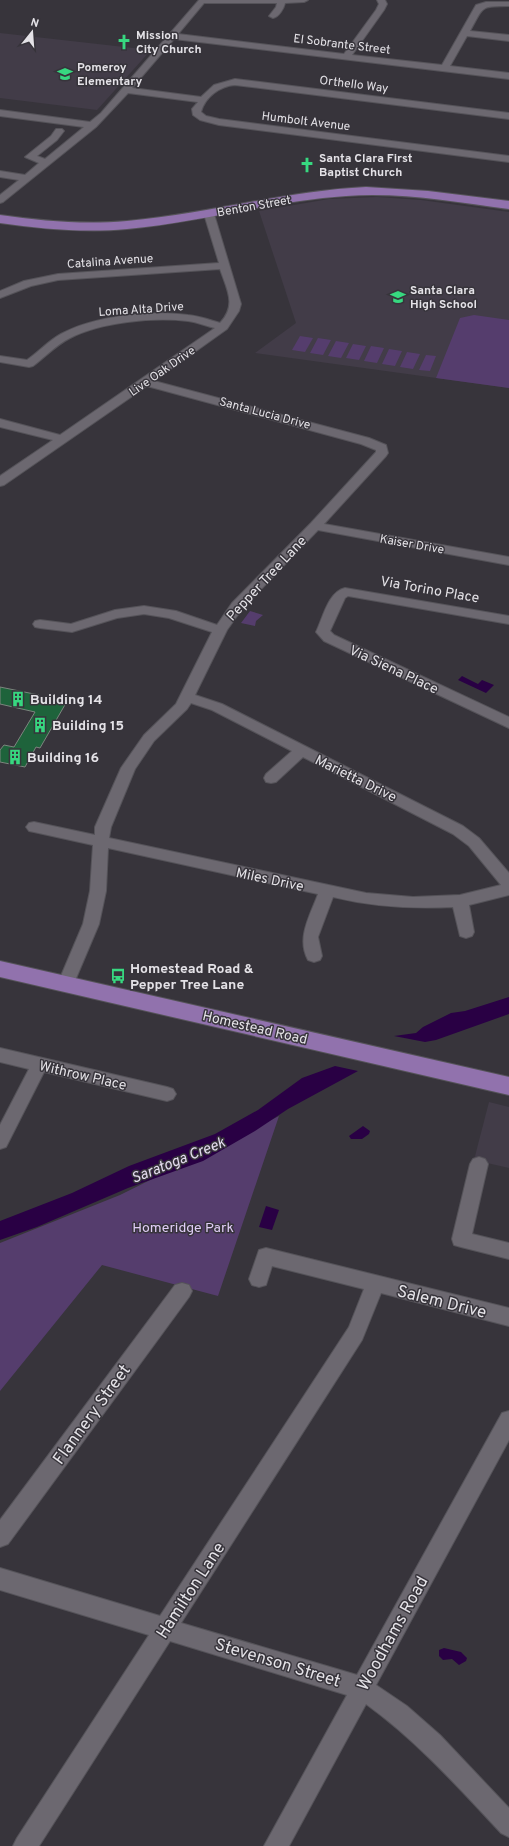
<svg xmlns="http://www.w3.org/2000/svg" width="509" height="1846" font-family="Overpass,sans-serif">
<rect width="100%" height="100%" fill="#37343b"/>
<!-- built -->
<g fill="#423c48">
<path d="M0 33 151 50 97 110 0 98Z"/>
<path d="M377 197 421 200 509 212V388L255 353 296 323 259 211 329 199Z"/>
<path d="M489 1102 509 1107V1168L474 1160Z"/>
</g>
<!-- green -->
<g fill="#553d6d">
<path d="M474 315 509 320V388L436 378 460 318Z"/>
<path d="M300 336 313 338 305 352 292 350Z"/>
<path d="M318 338 331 340 323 355 310 353Z"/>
<path d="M336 341 349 343 341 358 328 356Z"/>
<path d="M353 344 366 346 359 360 346 358Z"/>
<path d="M371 346 384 348 377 363 364 361Z"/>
<path d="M389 349 402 351 395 366 382 364Z"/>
<path d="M407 352 420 354 413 369 400 367Z"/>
<path d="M426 355 436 356 430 371 419 370Z"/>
<path d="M250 611 263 615 256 621 255 626 241 623Z"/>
<path d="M279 1116 218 1296 102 1265 0 1391V1243L120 1195Z"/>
</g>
<!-- water -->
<g fill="#290044">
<path d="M462 676 478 684 482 680 494 685 486 693 458 680Z"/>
<path d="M509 997V1014L436 1040 425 1042 394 1036 416 1033 423 1027 451 1013 465 1011Z"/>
<path d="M335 1066 358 1071 288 1109 255 1131 203 1161 128 1188 37 1227 0 1240V1221L72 1193 129 1166 215 1134 258 1110 302 1078Z"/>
<path d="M363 1126 370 1131 369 1134 362 1139H351L349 1136Z"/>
<path d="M266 1206 279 1210 272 1230 259 1227Z"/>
<path d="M444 1648 461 1652 467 1658 466 1661 459 1665 452 1659 443 1660 439 1656V1650Z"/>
</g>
<!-- building -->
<path fill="#1e633b" stroke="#7c847e" d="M0 687 39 695 38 697 66 703 40 748 36 747 25 767 0 762V750L4 745 14 747 35 712 0 704Z"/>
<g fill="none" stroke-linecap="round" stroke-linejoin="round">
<!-- minor casing -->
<g stroke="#555359" stroke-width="2">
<g id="minor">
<path d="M199 0H308L304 2 285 3C284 8 279 17 273 18L269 16 276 7 277 3H204L178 34 344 54 376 10 379 4 377 0H385L387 4 384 10 352 55 442 65 476 5 486 2H509V6C480 6 484 6 470 31L509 35V41L467 36 450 66 509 73V79L174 39 132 88 201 97 214 85 235 79 509 113V119L235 85C220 86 205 97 201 112L206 116 219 119 509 156V162L219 125 200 120 193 115 192 109 198 102 128 93 96 127 3 202 0 203V195L19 180 0 177V171L25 175 39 163 25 157 51 136 56 129H62L64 131 57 140 37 156 45 159 84 127 0 116V110L90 122 101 113Z"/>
<path d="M209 211 214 214 241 304 239 311 227 329 154 381 369 438 386 445 388 453 386 456 324 524 509 557V565L318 530 242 609 227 630 195 695 222 704 463 826 479 838 509 873V895L469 905 474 932 472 936 466 938 460 936 453 907C411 909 374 907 333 897L318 937 322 956 320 960 314 962 308 960C296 938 310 916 318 894L108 848 106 891 99 924 74 983 72 987 66 989 60 987 58 983 83 924 90 891 93 845 34 832 29 831 26 827 29 823 34 822 95 835V827L121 768 144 735 176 704 212 632 169 618 144 614 117 618 72 632 40 628 35 627 33 624 35 621 40 620 71 624 115 610 144 606 176 611 217 625 232 603 311 523 376 452V450L361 444 147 386 4 485 0 486V476L53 440 0 427V419L60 435 215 328C206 326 197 322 188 321 153 317 101 322 70 338 56 345 45 357 33 366L29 367 0 362V356L27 360C39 352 48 341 61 334 94 316 150 310 188 315 199 316 210 320 220 323 237 305 227 290 220 269L58 280 31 286 0 298V291L24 281 58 274 219 263 204 214ZM191 703 212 710 292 751 266 774 264 778 266 782 271 783 276 782 303 757 453 834 469 846 501 885 460 895 413 897 366 893 109 838 111 827 135 769 154 741 187 709Z"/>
<path d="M345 588 509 616V624L348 596 345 598 330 631 334 635 509 717V728L324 641 316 632C323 618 328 592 345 588Z"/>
<path d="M0 1048 167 1087 173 1089 176 1094 173 1099 167 1101 44 1072 6 1147 0 1149V1125L29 1069 0 1062Z"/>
<path d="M479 1157 485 1159 488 1164 472 1234 509 1243V1259L461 1247 454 1245 452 1239 470 1164 473 1159Z"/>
<path d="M266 1248 509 1308V1326L381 1293 362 1340 181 1623 357 1675 502 1413 509 1411V1440L376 1685 407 1706 440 1735 509 1808V1837L501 1833C458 1787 417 1741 366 1704L289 1846H264L347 1695 170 1641 39 1846H13L17 1838 149 1635 0 1590V1568L160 1616 349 1327 364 1289 272 1266 266 1285 259 1287 252 1285 249 1279 259 1250Z"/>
<path d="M182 1283 189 1285 192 1291 189 1297 8 1544 0 1547V1520L175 1285Z"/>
</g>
</g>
<!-- major casing -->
<g stroke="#555359" stroke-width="2">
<g id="major">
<path d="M366 187 428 191 509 201V209C455 202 401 192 346 196 272 201 201 222 127 229 85 233 42 229 0 223V215C42 221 84 225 127 221 207 214 285 191 366 187Z"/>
<path d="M0 961 509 1077V1095L0 977Z"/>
</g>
</g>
<!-- minor -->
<use href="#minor" fill="#6c6870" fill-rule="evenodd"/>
<!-- major -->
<use href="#major" fill="#9172ad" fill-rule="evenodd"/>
</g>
<!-- icons -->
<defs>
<g id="church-bare" transform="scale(1.2)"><path d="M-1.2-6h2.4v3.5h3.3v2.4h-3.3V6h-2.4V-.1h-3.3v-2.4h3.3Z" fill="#37d880" stroke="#37343b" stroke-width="2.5" paint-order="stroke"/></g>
<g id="school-bare" transform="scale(1.2)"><path d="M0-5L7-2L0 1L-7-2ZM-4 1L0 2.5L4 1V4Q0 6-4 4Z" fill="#37d880" stroke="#37343b" stroke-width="2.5" paint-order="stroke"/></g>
<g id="building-bare" transform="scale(1.2)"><path d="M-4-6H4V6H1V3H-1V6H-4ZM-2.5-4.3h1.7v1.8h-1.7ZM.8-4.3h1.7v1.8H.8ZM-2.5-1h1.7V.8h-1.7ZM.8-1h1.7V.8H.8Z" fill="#37d880" stroke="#37343b" stroke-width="2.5" paint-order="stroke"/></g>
<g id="bus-bare" transform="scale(1.2)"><path d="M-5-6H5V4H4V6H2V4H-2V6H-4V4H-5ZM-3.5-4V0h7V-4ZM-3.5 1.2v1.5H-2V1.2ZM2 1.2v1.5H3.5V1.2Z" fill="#37d880" stroke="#37343b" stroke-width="2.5" paint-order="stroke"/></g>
</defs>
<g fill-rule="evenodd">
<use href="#church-bare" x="124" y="42"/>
<use href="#school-bare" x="65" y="74"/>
<use href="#church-bare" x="307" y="165"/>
<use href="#school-bare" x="398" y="297"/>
<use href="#building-bare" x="18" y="699"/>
<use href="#building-bare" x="40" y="725"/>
<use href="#building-bare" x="15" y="757"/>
<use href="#bus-bare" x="118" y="976"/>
</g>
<g text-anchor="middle" stroke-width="3" stroke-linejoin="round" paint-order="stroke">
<!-- far-poi labels -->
<g font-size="12" font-weight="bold" fill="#e4e2e7" stroke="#37343b" text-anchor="start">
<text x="136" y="39">Mission<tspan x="136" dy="14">City Church</tspan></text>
<text x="77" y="71">Pomeroy<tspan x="77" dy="14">Elementary</tspan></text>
<text x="319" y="162">Santa Clara First<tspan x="319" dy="14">Baptist Church</tspan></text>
<text x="410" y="294">Santa Clara<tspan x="410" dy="14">High School</tspan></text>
</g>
<!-- far-street labels -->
<g font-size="12" fill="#e4e2e7" stroke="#37343b">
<text transform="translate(342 44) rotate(7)" y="4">El Sobrante Street</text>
<text transform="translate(354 84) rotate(7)" y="4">Orthello Way</text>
<text transform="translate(306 121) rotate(7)" y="4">Humbolt Avenue</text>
<text transform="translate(254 206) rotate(-10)" y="4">Benton Street</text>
<text transform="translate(110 261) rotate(-4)" y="4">Catalina Avenue</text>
<text transform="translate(141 309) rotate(-4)" y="4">Loma Alta Drive</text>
<text transform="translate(162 371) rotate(-35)" y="4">Live Oak Drive</text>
<text transform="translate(265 413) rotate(15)" y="4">Santa Lucia Drive</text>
<text transform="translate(412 544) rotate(10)" y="4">Kaiser Drive</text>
</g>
<!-- street labels -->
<g font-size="14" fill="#e4e2e7" stroke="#37343b">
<text transform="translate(266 578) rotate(-47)" y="5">Pepper Tree Lane</text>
<text transform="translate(430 589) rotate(10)" y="5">Via Torino Place</text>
<text transform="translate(394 669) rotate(25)" y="5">Via Siena Place</text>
<text transform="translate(356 778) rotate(26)" y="5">Marietta Drive</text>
<text transform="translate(270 879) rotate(12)" y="5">Miles Drive</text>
<text transform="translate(255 1027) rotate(13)" y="5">Homestead Road</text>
<text transform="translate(83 1075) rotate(13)" y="5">Withrow Place</text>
</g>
<!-- poi labels -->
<g font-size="14" font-weight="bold" fill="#e4e2e7" stroke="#37343b" text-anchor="start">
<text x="30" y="704">Building 14</text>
<text x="52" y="730">Building 15</text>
<text x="27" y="762">Building 16</text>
<text x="130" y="973">Homestead Road &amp;<tspan x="130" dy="16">Pepper Tree Lane</tspan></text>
</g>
<!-- park labels -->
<g font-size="14" fill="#e0cdf6" stroke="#37343b">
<text x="183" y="1232">Homeridge Park</text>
</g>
<!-- water labels -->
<g font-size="15" font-style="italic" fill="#e5dcf0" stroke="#37343b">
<text transform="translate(178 1160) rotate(-22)" y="5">Saratoga Creek</text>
</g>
<!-- near-street labels -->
<g font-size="17" fill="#e4e2e7" stroke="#37343b">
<text transform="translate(442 1301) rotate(14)" y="6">Salem Drive</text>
<text transform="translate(91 1414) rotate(-54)" y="6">Flannery Street</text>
<text transform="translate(190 1590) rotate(-57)" y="6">Hamilton Lane</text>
<text transform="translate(392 1633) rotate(-61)" y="6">Woodhams Road</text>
<text transform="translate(278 1662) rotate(17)" y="6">Stevenson Street</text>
</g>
</g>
<!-- north arrow -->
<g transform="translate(32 32) rotate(17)" stroke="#37343b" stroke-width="3" paint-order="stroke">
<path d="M0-3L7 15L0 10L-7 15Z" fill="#e4e2e7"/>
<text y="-6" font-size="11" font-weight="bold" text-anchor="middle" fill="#e4e2e7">N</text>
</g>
</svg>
